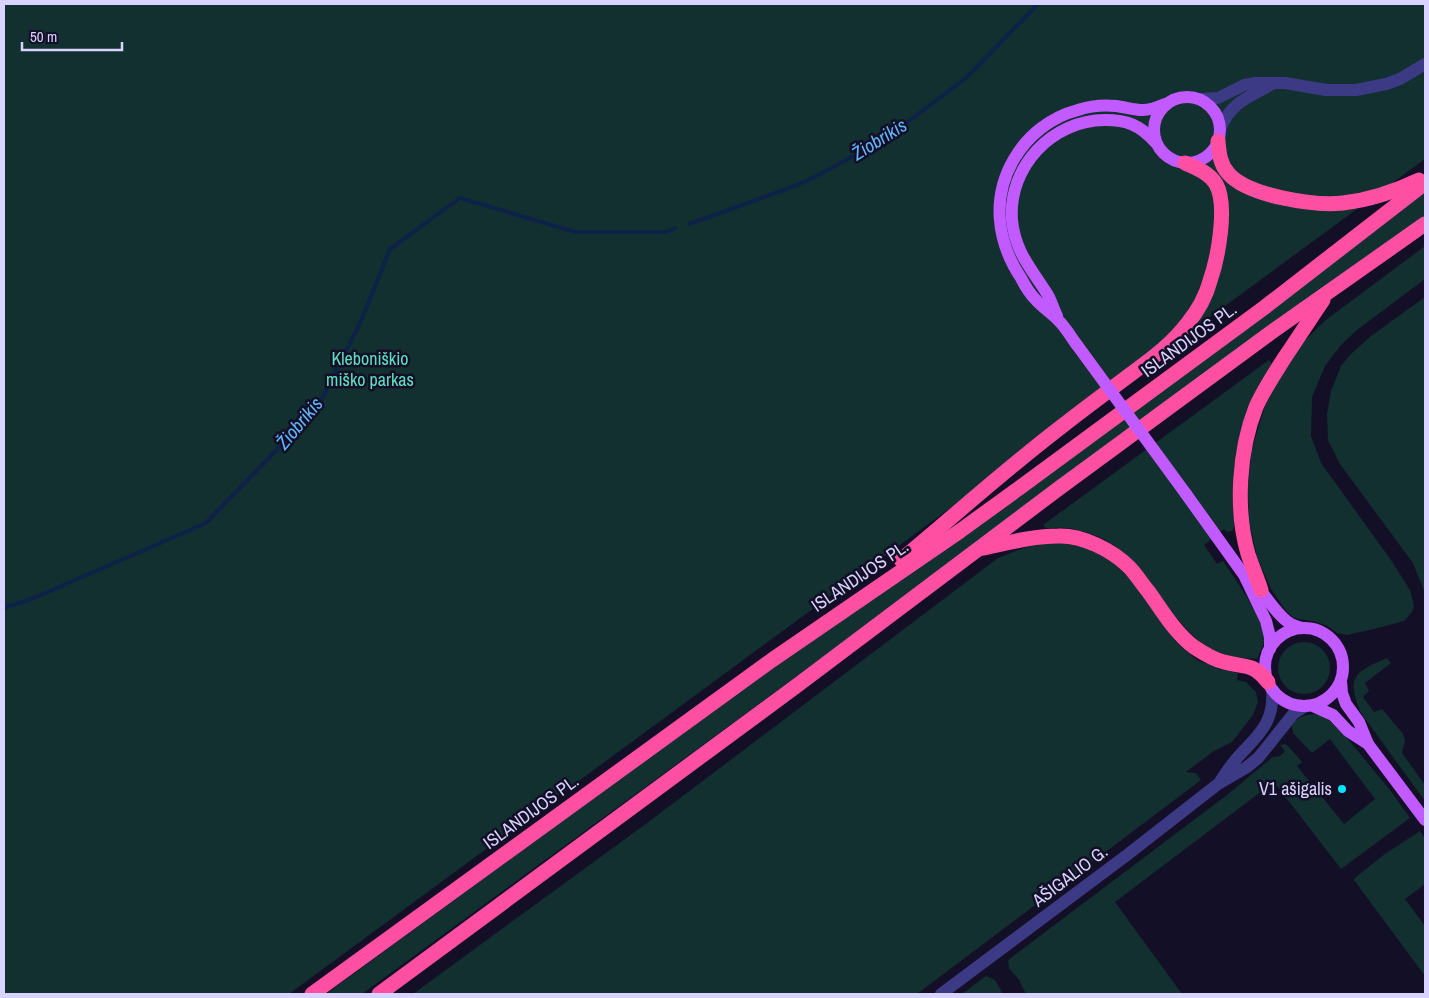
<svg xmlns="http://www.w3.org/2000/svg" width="1429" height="998" font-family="'Archivo Narrow',sans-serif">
<rect width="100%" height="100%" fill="#130f26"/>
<!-- green -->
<g fill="#12302f">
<path d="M4 4H1425V159L289 994H4Z"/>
<path d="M1425 190V217L362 994H326Z"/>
<path d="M1425 246V279L1357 330 1341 345 1325 366 1312 397 1311 436 1321 463 1391 560 1410 590 1414 606 1412 612 1404 621 1374 629 1347 635 1337 633 1329 627 1317 622 1294 618 1286 611 1271 589 1257 557 1249 521 1248 486 1252 449 1264 409 1280 375 1303 342 1327 319Z"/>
<path d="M1425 297V593L1413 563 1340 464 1328 440 1327 414 1331 391 1341 366 1351 354 1371 336Z"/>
<path d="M1269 360 1272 364 1237 452 1233 490 1235 526 1232 531 1227 532 1224 529 1204 545 1217 564 1223 561C1234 577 1266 622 1264 640 1264 646 1259 653 1257 659 1243 658 1229 657 1216 651 1198 644 1185 628 1173 613 1144 574 1125 539 1073 529 1065 527 1055 528 1046 528L1043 525Z"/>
<path d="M1054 541 1086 548 1110 560 1129 578 1176 642 1197 660 1219 669 1238 673 1237 680 1246 682 1256 692 1258 702 1253 715 1232 742 1214 751 1186 772 1196 773 1201 780 917 994H413L647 823 998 558 1023 548Z"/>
<circle cx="1304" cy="668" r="26"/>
<path d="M1387 658 1391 663 1365 683 1369 691 1363 697 1374 712 1382 709 1403 734 1405 741 1402 753 1425 785V801L1361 713C1346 677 1354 672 1387 658Z"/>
<path d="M1314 714 1325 716 1347 738 1390 790 1410 818 1341 869 1274 782 1115 902 1182 994H1026L1019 980 1009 968 1008 960 1227 795 1273 757 1280 756 1285 751 1280 745 1285 744 1288 746 1302 762 1297 766 1344 824 1375 799 1330 739 1312 753 1293 733 1292 724C1299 717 1304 715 1314 714Z"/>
<path d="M1420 831 1425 839V884L1405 899 1425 926V976L1354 880 1356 877 1385 854Z"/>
<path d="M986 976 995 980 1003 994H962Z"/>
</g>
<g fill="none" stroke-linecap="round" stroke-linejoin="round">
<!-- stream -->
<g stroke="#0c2248" stroke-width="4">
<path d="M689 224 787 189 809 180 885 139 966 78 1038 4"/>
<path d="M4 608 34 598 206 523 317 408 361 321 390 249 460 198 575 232H667L675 228"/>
</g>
<!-- minor -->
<g stroke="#3d3a85" stroke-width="12">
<path d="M1201 99 1218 98 1244 85 1256 83H1285L1326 90H1356L1386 84 1400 79 1425 64"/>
<path d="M1220 129C1232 101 1248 98 1272 84"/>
<path d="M1221 780C1226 772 1232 764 1238 757 1258 735 1275 723 1272 689"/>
<path d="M941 994 1127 855 1218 784 1247 767 1258 758 1267 747 1294 713 1304 707"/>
</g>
<!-- major -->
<g stroke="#c25bff" stroke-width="12">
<circle cx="1187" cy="130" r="33"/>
<path d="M1057 316C1053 308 1051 299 1046 292 1030 267 1015 251 1012 220 1008 167 1052 120 1105 120 1127 120 1140 125 1155 142"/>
<path d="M1077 345C1071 337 1066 328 1059 321 1052 313 1043 308 1036 300 1030 294 1025 286 1021 278 997 242 991 198 1014 159 1028 135 1051 117 1078 110 1090 106 1104 105 1116 106 1125 107 1134 110 1143 110 1150 110 1158 107 1165 104"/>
<path d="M1186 494 1244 575 1266 621 1270 637V649"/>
<path d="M1254 583C1266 595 1277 616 1291 624 1295 626 1299 627 1303 628"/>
<circle cx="1304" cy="667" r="39"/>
<path d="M1341 681 1342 693 1346 704 1359 722 1368 744 1425 820"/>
<path d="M1313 706 1333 715 1348 731 1368 744"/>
</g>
<!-- highway -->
<g stroke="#ff4fa3" stroke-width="15">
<path d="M1218 141C1219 153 1220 164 1228 173 1247 196 1314 206 1343 203 1369 200 1396 191 1419 180"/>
<path d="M979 549C1004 544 1031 536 1058 536 1082 535 1112 550 1129 567 1136 574 1142 584 1148 591 1162 610 1175 633 1194 647 1203 653 1214 660 1224 662 1246 668 1252 662 1268 682"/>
<path d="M901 560C954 516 1006 469 1061 427 1084 409 1107 392 1131 374 1151 359 1172 344 1187 324 1197 312 1206 296 1210 281 1218 258 1228 205 1216 184 1209 173 1197 168 1185 163"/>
<path d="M1261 590C1257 578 1252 566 1248 554 1235 509 1239 450 1256 407 1264 389 1275 373 1285 357 1298 338 1310 319 1323 300"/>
<path d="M312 994 772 660 960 531 1022 486 1265 307 1425 183"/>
<path d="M379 994 799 684 1058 489 1273 331 1425 224"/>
</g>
<!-- major-bridge -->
<path stroke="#c25bff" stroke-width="12" d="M1077 345 1186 494"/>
</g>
<!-- markers -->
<circle fill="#00e5ff" stroke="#130f26" stroke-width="2" cx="1342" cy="789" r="5"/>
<g text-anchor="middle" stroke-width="5" stroke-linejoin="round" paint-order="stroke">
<!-- street labels -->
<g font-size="18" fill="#d9d4ff" stroke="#130f26">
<text transform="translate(1189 340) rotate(-36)" y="6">ISLANDIJOS PL.</text>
<text transform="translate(860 576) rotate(-34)" y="6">ISLANDIJOS PL.</text>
<text transform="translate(531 812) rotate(-36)" y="6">ISLANDIJOS PL.</text>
<text transform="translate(1070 876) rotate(-37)" y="6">AŠIGALIO G.</text>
</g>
<!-- park labels -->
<g font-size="18" fill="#5fe0c0" stroke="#130f26">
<text x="370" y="365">Kleboniškio<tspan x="370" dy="21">miško parkas</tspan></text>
</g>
<!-- poi labels -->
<g font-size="18" fill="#d9d4ff" stroke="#130f26" text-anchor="end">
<text x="1332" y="795">V1 ašigalis</text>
</g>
<!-- water labels -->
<g font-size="19" font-style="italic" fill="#62b6ff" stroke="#130f26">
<text transform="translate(879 139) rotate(-32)" y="7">Žiobrikis</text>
<text transform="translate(299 423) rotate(-50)" y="7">Žiobrikis</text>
</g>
</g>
<!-- border -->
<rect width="1429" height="998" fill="none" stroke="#d9d4ff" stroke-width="10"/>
<!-- scale -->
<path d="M22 42v8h100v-8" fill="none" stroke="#d9d4ff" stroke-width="2.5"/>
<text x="30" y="42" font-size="15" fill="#d9d4ff" stroke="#130f26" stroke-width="4" paint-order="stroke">50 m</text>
</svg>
